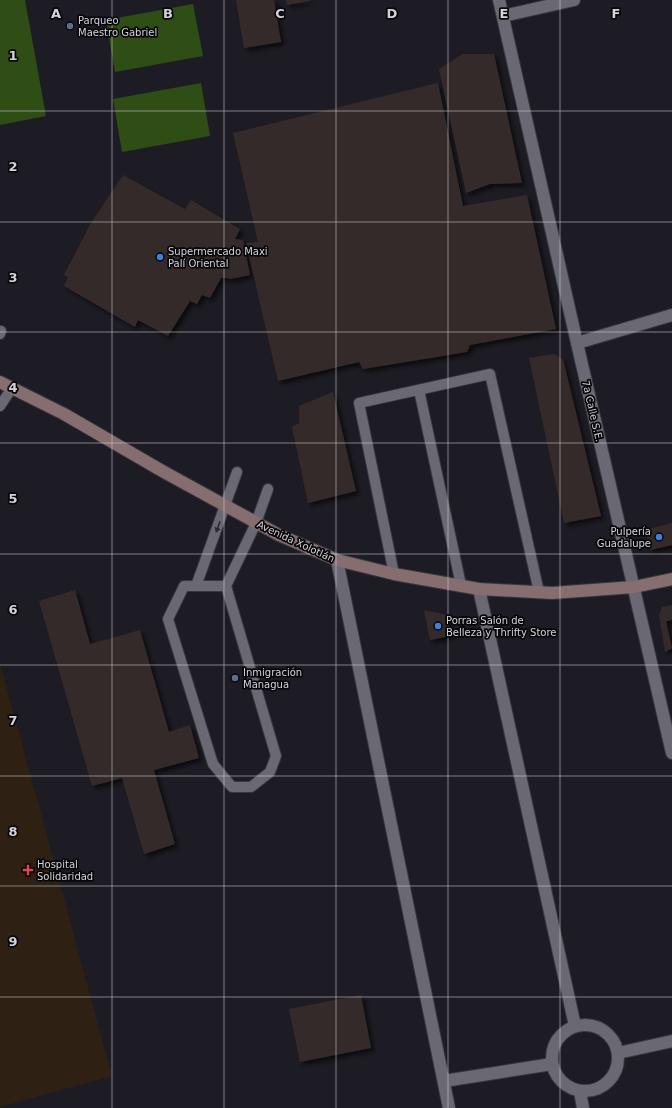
<svg xmlns="http://www.w3.org/2000/svg" width="672" height="1108" font-family="'DejaVu Sans',sans-serif">
<defs>
<filter id="shadow"><feDropShadow dx="3.5" dy="3.5" stdDeviation="2" flood-color="#0009"/></filter>
</defs>
<rect width="100%" height="100%" fill="#1d1c24"/>
<!-- medical -->
<path fill="#2e2114" d="M0 663 112 1076 0 1107Z"/>
<!-- green -->
<g fill="#2f4e15">
<path d="M0 0H25L46 116 0 125Z"/>
<path d="M193 4 203 56 115 72 106 20Z"/>
<path d="M201 83 210 136 122 152 113 99Z"/>
</g>
<!-- building -->
<g fill="#352b29" filter="url(#shadow)">
<path d="M236 0H274L281 42 244 48Z"/>
<path d="M286 0H310V1L287 5Z"/>
<path d="M463 54H494L522 183 490 184 466 193 439 69Z"/>
<path d="M438 83 463 206 527 195 556 329 470 345 467 352 363 369 359 362 278 381 246 243 258 242 233 133Z"/>
<path d="M123 175 185 209 191 200 240 229 235 239 243 240 250 275 231 279 226 278H221L210 298 202 295 197 304 190 301 168 336 138 320 135 327 64 286 68 277 64 275 91 223Z"/>
<path d="M554 354 563 359 601 516 564 523 529 358Z"/>
<path d="M333 392 356 491 308 503 292 427 299 423V406Z"/>
<path d="M672 523V545L650 550 645 530Z"/>
<path d="M75 590 90 644 140 630 169 732 190 725 199 758 154 770 175 844 144 854 122 778 92 786 39 601Z"/>
<path d="M672 605V620L666 621 672 648 665 652 659 615 662 607Z"/>
<path d="M424 610 447 615 451 636 430 640Z"/>
<path d="M361 995 371 1048 300 1062 289 1009Z"/>
</g>
<g fill="none" stroke-linecap="round" stroke-linejoin="round">
<!-- lane casing -->
<g stroke="#38383e" stroke-width="12">
<g id="lane">
<path d="M0 334 1 331"/>
<path d="M419 390 461 585"/>
<path d="M0 406 12 388"/>
<path d="M394 574 359 403 490 374 539 592"/>
<path d="M196 586 237 472"/>
<path d="M226 586H184L168 619 213 764 232 787H251L270 772 276 756 226 586 256 523 268 489"/>
</g>
</g>
<!-- street casing -->
<g stroke="#38383e" stroke-width="14">
<g id="street">
<path d="M499 0 577 343 672 753"/>
<path d="M503 16 574 0"/>
<path d="M577 343 672 315"/>
<path d="M337 560 449 1108"/>
<path d="M479 589 575 1026"/>
<circle cx="585" cy="1058" r="33"/>
<path d="M618 1053 672 1041"/>
<path d="M444 1081 552 1064"/>
<path d="M580 1092 583 1108"/>
</g>
</g>
<!-- secondary casing -->
<g stroke="#38383e" stroke-width="14">
<path id="secondary" d="M0 382 64 414 164 472 279 535 337 560 394 574 479 589 552 593 634 587 672 579"/>
</g>
<!-- lane -->
<use href="#lane" stroke="#6a6973" stroke-width="10"/>
<!-- street -->
<use href="#street" stroke="#6a6973" stroke-width="12"/>
<!-- secondary -->
<use href="#secondary" stroke="#866d70" stroke-width="12"/>
</g>
<!-- one-way arrows -->
<defs><path id="oneway-solid" d="M-6-.8H1V-3.2L6.5 0L1 3.2V.8H-6Z"/></defs>
<use fill="#2a292f" href="#oneway-solid" transform="translate(218 527) rotate(110)"/>
<!-- grid -->
<path fill="none" stroke="#d3d2d8" stroke-width="1" stroke-opacity="0.55" d="M112 0V1108M224 0V1108M336 0V1108M448 0V1108M560 0V1108M0 111H672M0 222H672M0 332H672M0 443H672M0 554H672M0 665H672M0 776H672M0 886H672M0 997H672"/>
<!-- markers -->
<g fill="#5c6f8a" stroke="#07070a" stroke-width="1.5">
<circle cx="70" cy="26" r="4"/>
<circle cx="235" cy="678" r="4"/>
</g>
<g fill="#3f7fe0" stroke="#07070a" stroke-width="1.5">
<circle cx="160" cy="257" r="4"/>
<circle cx="659" cy="537" r="4"/>
<circle cx="438" cy="626" r="4"/>
</g>
<path fill="#e0444e" stroke="#07070a" stroke-width="1.5" d="M26 864h4v4h4v4h-4v4h-4v-4h-4v-4h4z"/>
<g text-anchor="middle" stroke-width="3.5" stroke-linejoin="round" paint-order="stroke">
<!-- poi labels -->
<g font-size="10" fill="#d3d2d8" stroke="#07070a" text-anchor="start">
<text x="78" y="24">Parqueo<tspan x="78" dy="12">Maestro Gabriel</tspan></text>
<text x="168" y="255">Supermercado Maxi<tspan x="168" dy="12">Palí Oriental</tspan></text>
<text x="651" y="535" text-anchor="end">Pulpería<tspan x="651" dy="12">Guadalupe</tspan></text>
<text x="446" y="624">Porras Salón de<tspan x="446" dy="12">Belleza y Thrifty Store</tspan></text>
<text x="243" y="676">Inmigración<tspan x="243" dy="12">Managua</tspan></text>
<text x="37" y="868">Hospital<tspan x="37" dy="12">Solidaridad</tspan></text>
</g>
<!-- street labels -->
<g font-size="10" fill="#d3d2d8" stroke="#07070a">
<text transform="translate(593 411) rotate(77)" y="4">7a Calle S.E.</text>
<text transform="translate(296 541) rotate(25)" y="4">Avenida Xolotlán</text>
</g>
</g>
<g font-size="13" text-anchor="middle" font-weight="bold" fill="#d3d2d8" stroke="#07070a" stroke-width="3.5" stroke-linejoin="round" paint-order="stroke">
<text x="56" y="18">A</text>
<text x="168" y="18">B</text>
<text x="280" y="18">C</text>
<text x="392" y="18">D</text>
<text x="504" y="18">E</text>
<text x="616" y="18">F</text>
<text x="13" y="60">1</text>
<text x="13" y="171">2</text>
<text x="13" y="282">3</text>
<text x="13" y="392">4</text>
<text x="13" y="503">5</text>
<text x="13" y="614">6</text>
<text x="13" y="725">7</text>
<text x="13" y="836">8</text>
<text x="13" y="946">9</text>
</g>
</svg>
